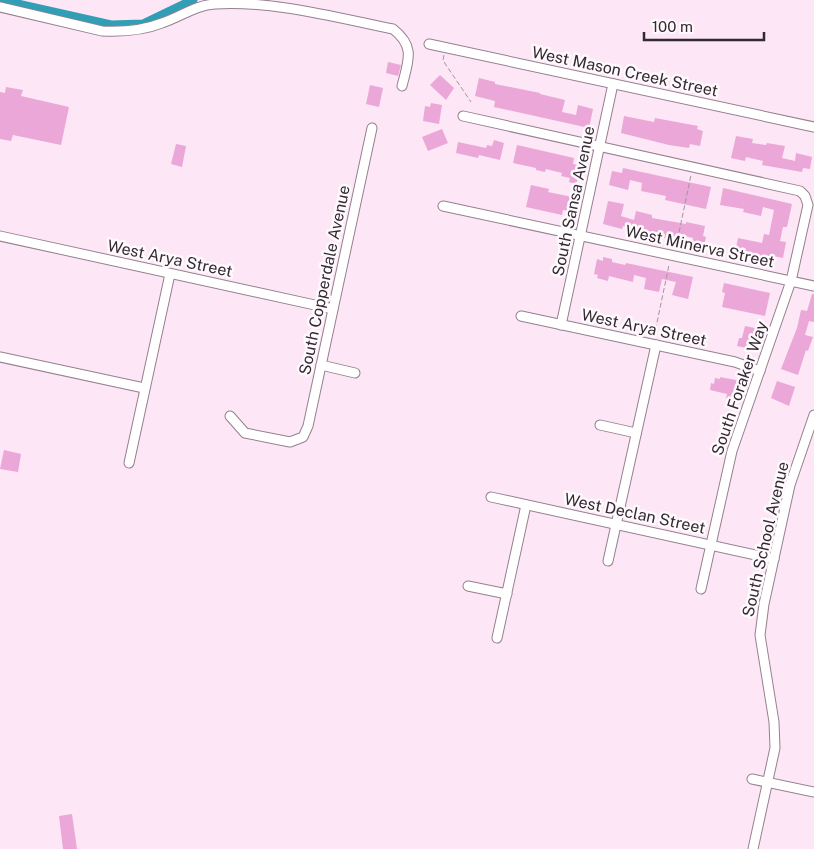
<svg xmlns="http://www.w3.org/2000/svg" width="814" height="849" font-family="'Public Sans',sans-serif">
<rect width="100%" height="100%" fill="#fde6f6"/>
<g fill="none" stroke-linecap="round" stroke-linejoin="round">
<!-- canal -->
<path stroke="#309fb5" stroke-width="9" d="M0 0 111 25 143 24 193 0"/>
</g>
<!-- building -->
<g fill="#eaa7d8">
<path d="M388 62 401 65 398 76 386 73Z"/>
<path d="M440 75 454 88 446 100 430 85Z"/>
<path d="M479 78 495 82V84L540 93V94L565 100 562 112 576 115 578 105 593 109 589 128 494 107 495 101 475 96Z"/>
<path d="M370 85 383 88 379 107 366 104Z"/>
<path d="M6 87 23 90 21 96 69 107 61 145 13 135 11 141 0 139V92L5 93Z"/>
<path d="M431 103 442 105 439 124 423 121 425 106 430 107Z"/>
<path d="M624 116 654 122 655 118 698 126 697 129 703 131 700 146 690 144 689 148 669 145 621 133Z"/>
<path d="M442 129 448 143 428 151 422 137Z"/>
<path d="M736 136 753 139 752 143 766 145 767 143 785 146 782 158 795 161 796 153 812 157 810 169 803 168 802 172 762 165 763 161 746 157 745 161 731 158Z"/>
<path d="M494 140 504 143 500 160 479 155 478 158 456 153 458 142 486 148 487 145 492 146Z"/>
<path d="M176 144 186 146 182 167 171 164Z"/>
<path d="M517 145 574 158 573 164 584 166 581 179 578 178 576 184 569 182 570 178 561 176 562 173 546 169 545 172 536 170V168L513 163Z"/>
<path d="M623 168 711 187 706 209 665 200 666 196 641 191 642 183 630 180 628 190 609 185 612 171 622 173Z"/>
<path d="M531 185 549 189 548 192 577 198 574 212 563 210 562 215 526 207Z"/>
<path d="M723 188 792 204 787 227H783L780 241 786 242 783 258 773 256 772 260 735 253 738 238 762 243 764 234 769 235 774 210 763 207 761 216 743 212 744 209 720 205Z"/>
<path d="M608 201 624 204 621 216 634 220 636 211 652 215V218L686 224V222L705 226 703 236 706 237 704 246 692 243 693 238 677 234 675 240 652 236 653 234 623 226 622 229 603 224Z"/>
<path d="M603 257 612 259V262L625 265 626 263 693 277 688 299 672 295 676 282 662 279 659 292 644 289 646 278 634 275 633 282 609 276 608 281 597 278 598 275 594 274 597 259 603 261Z"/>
<path d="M724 283 770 293 765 316 722 307 725 293 722 292Z"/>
<path d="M812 294H814V322L809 321 805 335 813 337 808 351 806 350 798 375 781 369 797 328 801 310 807 311Z"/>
<path d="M745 326 760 329 756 350 737 346 739 338H742Z"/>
<path d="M720 377 741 381 736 400 726 398 727 394 710 390 711 383 714 384 715 378 720 379Z"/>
<path d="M777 381 795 387 789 406 771 398Z"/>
<path d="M4 450 21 454 18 472 0 469Z"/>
<path d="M72 814 77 849H63L59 816Z"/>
</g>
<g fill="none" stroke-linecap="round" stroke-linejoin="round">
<!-- minor casing -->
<g stroke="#95808f" stroke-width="11">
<g id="minor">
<path d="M0 7 102 31C123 32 142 31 162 23 180 17 196 5 215 4 271 0 338 18 393 29 416 47 408 61 402 86"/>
<path d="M429 44 814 127"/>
<path d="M463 116 800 191 805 196 808 205 791 281 732 451 701 589"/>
<path d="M443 206 814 286"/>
<path d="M0 236 333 309"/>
<path d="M521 316 735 362 760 371"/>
<path d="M561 325 613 84"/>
<path d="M0 357 144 388"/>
<path d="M321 365 355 373"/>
<path d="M230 416 245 433 290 442 303 437 308 426 372 128"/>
<path d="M600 425 636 433"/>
<path d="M129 463 170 274"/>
<path d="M491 497 774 559"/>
<path d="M608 561 656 345"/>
<path d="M468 586 507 594"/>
<path d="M497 638 526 505"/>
<path d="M752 779 814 792"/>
<path d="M753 849 775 748 774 722 760 635 764 604 790 485 814 415"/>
</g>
</g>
<!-- path -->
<g stroke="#a594a0" stroke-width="1" stroke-dasharray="5 2.5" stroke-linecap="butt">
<path d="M444 55 443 60 446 65 471 102"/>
<path d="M676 247 691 175"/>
<path d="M654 337 669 265"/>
</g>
<!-- minor -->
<use href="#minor" stroke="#fff" stroke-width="9"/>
</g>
<g text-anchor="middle" stroke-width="5" stroke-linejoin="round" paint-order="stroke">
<!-- street labels -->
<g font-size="16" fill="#332a30" stroke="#fef9fd">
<text transform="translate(625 71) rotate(12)" y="6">West Mason Creek Street</text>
<text transform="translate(573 201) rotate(-78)" y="6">South Sansa Avenue</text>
<text transform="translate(700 246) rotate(12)" y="6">West Minerva Street</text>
<text transform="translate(170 258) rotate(12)" y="6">West Arya Street</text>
<text transform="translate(324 280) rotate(-78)" y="6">South Copperdale Avenue</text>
<text transform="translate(644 327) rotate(12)" y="6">West Arya Street</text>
<text transform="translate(739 388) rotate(-71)" y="6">South Foraker Way</text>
<text transform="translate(635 513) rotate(12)" y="6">West Declan Street</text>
<text transform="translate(765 539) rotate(-77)" y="6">South School Avenue</text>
</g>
</g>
<!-- scale -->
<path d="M644 32v8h120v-8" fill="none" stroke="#332a30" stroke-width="2.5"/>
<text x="652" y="32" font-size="15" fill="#332a30" stroke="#fef9fd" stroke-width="4" paint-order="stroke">100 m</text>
</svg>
